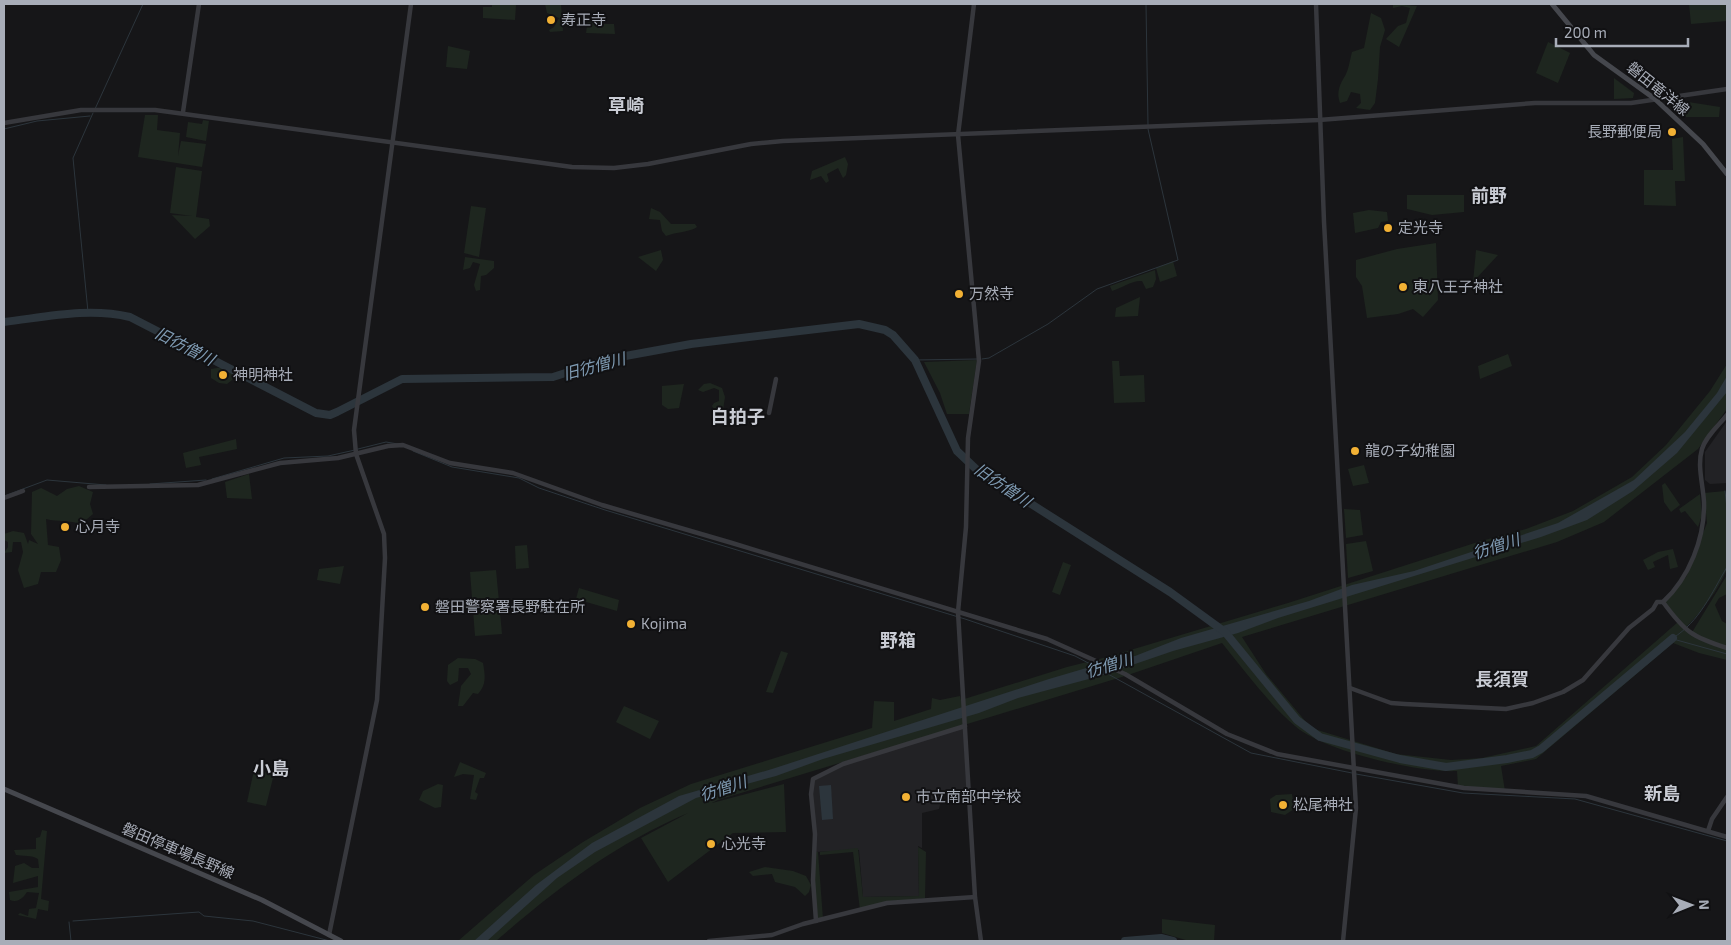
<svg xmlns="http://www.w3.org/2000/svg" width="1731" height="945" font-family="'Exo 2','Noto Sans JP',sans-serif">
<rect width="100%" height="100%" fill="#161618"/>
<!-- built -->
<g fill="#222225">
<path d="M1727 421V483L1710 484 1705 480V452Z"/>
<path d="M965 726 969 791 943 792 939 809 922 813V848L918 846 919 896 863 897 859 850 815 852 811 783 831 769Z"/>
</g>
<!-- green -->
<g fill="#1e261f">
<path d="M492 4 516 5 515 20 483 18V7H492Z"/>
<path d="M545 4H561L563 31 550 32 549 30 554 27 559 18 547 13Z"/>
<path d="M1393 4 1417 6 1399 47 1386 39 1398 26 1406 23 1410 8 1402 6 1393 8Z"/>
<path d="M1689 4H1727V21L1691 24Z"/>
<path d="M589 12H600L601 24H614L615 34 586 33Z"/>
<path d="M1371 13 1381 18 1385 30 1380 47 1378 79 1375 103 1370 110 1356 108 1361 103 1360 94 1351 92 1347 101 1340 103C1336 92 1340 84 1345 76 1349 69 1350 59 1352 52L1364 48Z"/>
<path d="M1548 42 1570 53 1558 83 1536 73Z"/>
<path d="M448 46 470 51 467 69 446 67Z"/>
<path d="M1614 78 1634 93 1633 98 1614 99Z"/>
<path d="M1682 101 1720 107 1719 117H1683Z"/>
<path d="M145 115H158L157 130 180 133 178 156 181 141 206 144 202 167 138 157Z"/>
<path d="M203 120 209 121 206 141 186 137 188 122 202 124Z"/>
<path d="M1683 137 1685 181H1675L1676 206 1644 205V170H1673L1672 139Z"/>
<path d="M845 157 848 164 846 175 843 178 838 168 827 174 829 181 826 183 821 176 810 180 812 171Z"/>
<path d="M176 167 202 171 196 217 209 219 210 226 195 239 172 215 192 216 170 213Z"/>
<path d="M1407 195H1464V212L1432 215 1407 209Z"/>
<path d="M471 206 486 208 479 257 464 253Z"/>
<path d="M651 208 660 212 671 224H695L697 227C690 232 676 232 666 236L662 231 660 220 649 219Z"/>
<path d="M1369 210 1387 212 1388 221 1381 222 1378 228 1355 233 1353 213Z"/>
<path d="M1436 243 1438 300 1423 317 1413 309 1398 314 1367 318 1362 286 1356 277V260L1397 249Z"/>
<path d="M661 250 663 260 656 271 638 257Z"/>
<path d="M1476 250 1498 255 1473 282Z"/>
<path d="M465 257 494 261V268L486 275 481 276 480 290 476 291 474 285 480 264 473 262 470 268 463 270Z"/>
<path d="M1173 261 1177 276 1160 282 1156 268Z"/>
<path d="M1155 270 1156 279 1153 287 1146 289 1142 281C1132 280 1122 288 1112 291L1110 286Z"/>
<path d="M1140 297 1138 316 1115 317 1116 308Z"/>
<path d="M1508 354 1512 366 1480 379 1478 366Z"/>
<path d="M977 360 969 414H947L940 393 924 362Z"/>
<path d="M1112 361H1119L1120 376 1144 375 1145 402 1114 403Z"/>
<path d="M1727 364V409L1698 449 1604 522 1557 542 1242 637 1266 674 1311 728 1396 754 1451 760 1482 758 1536 746 1678 622 1663 602 1686 577 1707 523 1704 493 1725 491C1727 505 1731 556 1727 568 1721 587 1699 615 1685 628L1691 634 1727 575V594L1719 598 1715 605 1722 621 1727 624V660L1699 653 1673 643 1536 759 1501 766 1505 791 1458 787 1457 771C1419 773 1323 751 1295 726 1267 702 1245 671 1222 643L1125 676 718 800 712 803 784 784 786 832 733 833 668 882 641 838 688 813C615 844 556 889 496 941H458L534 875 583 842 640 808 691 784 872 728 874 701 894 702V721L931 709 932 698 940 700 960 696 961 700 1067 667 1107 657 1288 603 1481 541 1526 529 1573 511 1632 477 1666 445 1710 391Z"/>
<path d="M223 367 237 376 227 384 219 383 211 378V369Z"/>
<path d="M710 383 722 388 725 397 723 410 714 409 712 406 714 403 719 401V390L714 388 703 392 698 390 704 384Z"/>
<path d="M684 384 679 408 668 409 662 405V386Z"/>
<path d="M236 439 237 449 199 457 201 465 186 468 183 453Z"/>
<path d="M1364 465 1369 483 1353 486 1348 469Z"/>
<path d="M249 474 252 499 227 498 225 482Z"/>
<path d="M1665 483 1680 505 1671 512 1664 502 1662 485Z"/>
<path d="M79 486 93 492 90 504 93 514 81 524C69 520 58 522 46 519L48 545 59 547 61 560 56 572H41L38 584 24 588 18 570 23 552 21 542H13L12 552 4 553 8 547V542L4 540V534L13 531 24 533 28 544 29 540 38 544 31 534 32 492 41 488 57 496 67 489Z"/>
<path d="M1700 494 1702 515 1698 527 1685 511 1681 513 1679 509Z"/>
<path d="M1344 509 1360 510 1363 535 1346 538Z"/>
<path d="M1366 541 1373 571 1348 578 1346 544Z"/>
<path d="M527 545 529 568 516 569 515 546Z"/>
<path d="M1673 549 1678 567 1670 569 1668 555 1653 562 1655 567 1648 570 1643 560 1658 552Z"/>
<path d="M1063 562 1071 565 1060 595 1052 592Z"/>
<path d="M344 566 340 584 317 580 319 569Z"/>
<path d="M496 570 502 634 475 636 470 572Z"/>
<path d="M579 588 619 600 617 611 576 599Z"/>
<path d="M781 651 788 653 773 693 766 692Z"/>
<path d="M458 658 475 659 483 663C485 675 487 684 478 694L473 693 463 706H458L461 686 471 674 468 668H459L458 681 450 685 447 681 448 665Z"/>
<path d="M624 706 659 721 650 739 616 722Z"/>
<path d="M460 762 486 773 484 778H480L475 792 478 794 476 800 470 799 474 775 463 774 454 777Z"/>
<path d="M254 770 274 774 266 806 247 802Z"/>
<path d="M438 784 443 785 441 807 435 808 419 800 423 791Z"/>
<path d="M1292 794 1294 809 1285 815 1271 812 1270 799 1276 795Z"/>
<path d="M42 830 47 831 41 899 49 901 48 911 38 909 36 919 18 915 20 913 28 916 29 909 36 908 39 893 27 892C23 898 18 903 10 900L9 892 38 887V876L13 883 15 866 24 863 32 868H39L38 859C32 855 22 856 16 855L14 850 36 849V838L40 837Z"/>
<path d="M918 847 926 852 925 898 887 903 860 910 853 852 820 855V852L858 848 863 897 919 896Z"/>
<path d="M815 852H818L823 919 816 921 813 882Z"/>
<path d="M765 867 793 871 806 876 811 885 809 892 805 896 795 887 775 882 772 874 753 876 749 872Z"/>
<path d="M1162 919 1215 925 1214 941H1189L1162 933Z"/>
</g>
<!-- water -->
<g fill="#2c353c">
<path d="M1727 376V392L1677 453 1633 491 1587 520 1541 537 1278 618 1238 633 1173 651 1100 676 1018 698 979 713 823 759 776 776 696 798 595 852 557 878 487 941H474L536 885 592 843 679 796 772 769 1049 679 1117 659 1135 656 1181 638 1309 601 1352 585 1414 571 1558 523 1634 480 1685 432 1717 393Z"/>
<path d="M831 785 833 819 822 820 819 786Z"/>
</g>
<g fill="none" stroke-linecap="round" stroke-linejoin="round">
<!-- stream -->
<g stroke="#2c353c" stroke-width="1">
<path d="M1146 4 1148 125"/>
<path d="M95 109 143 4"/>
<path d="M4 129 37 121 90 116"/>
<path d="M88 312 73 158 93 113"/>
<path d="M982 359 989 358 1048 324 1097 289 1178 260 1148 129"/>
<path d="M915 360 978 359"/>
<path d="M358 449 386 442 398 444"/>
<path d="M413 451 452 467 519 478 539 488 605 510 965 619 1075 656 1094 666"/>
<path d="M212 479 284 458 328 456 355 450"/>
<path d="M150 484 206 480"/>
<path d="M1725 491 1727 508"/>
<path d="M4 496 47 480 106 485"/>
<path d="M1673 638C1700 621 1711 594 1727 567"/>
<path d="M1673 639 1727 654"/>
<path d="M1108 674 1251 753 1352 773"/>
<path d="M1356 774 1463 793 1575 799 1727 841"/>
<path d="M73 921 199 912 204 916 253 921 330 941"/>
<path d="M69 922 71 941"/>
</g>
<!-- river -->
<g stroke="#2c353c" stroke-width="8">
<path d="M4 322C46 317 88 307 130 317L316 413 330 415 337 412 402 379 553 377 609 359 691 344 859 324 885 330 893 335 915 360 957 451 976 469 1170 592 1225 632 1297 720 1320 737 1400 759 1446 767 1507 759 1532 754 1541 749 1673 638"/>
<path d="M1125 941 1161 938 1173 941"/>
</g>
<!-- tertiary -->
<g stroke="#37383d" stroke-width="4.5">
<path d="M974 4 958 135 979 361 968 438 966 527 958 612 975 897 981 941"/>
<path d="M1316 4 1324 222 1356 808 1343 941"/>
<path d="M183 112 199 4"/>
<path d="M4 123 81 110H155L572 167 614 168 648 164 751 144 783 141 1319 120 1535 103H1631L1727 89"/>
<path d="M769 413 776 379"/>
<path d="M89 487 198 485 280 463 338 458 388 446 403 445 450 463 513 473 602 505 732 543 1047 639 1125 674 1227 734 1277 754 1464 788 1586 796 1727 837"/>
<path d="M4 498 23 491"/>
<path d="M1663 602C1685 632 1692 637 1727 648"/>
<path d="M1350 688 1391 703 1405 704 1506 709 1533 703 1563 692 1583 680 1629 628 1653 609 1657 602H1663C1689 578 1705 538 1704 502 1703 484 1697 466 1702 449 1706 436 1719 425 1727 415"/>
<path d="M1708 831 1712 819 1727 797"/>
<path d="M816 921 813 880 815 834 811 794 813 779 843 764 965 726"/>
<path d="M329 935 377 700 385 558 384 534 356 454 354 430 411 4"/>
<path d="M709 941 772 935 803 924 887 903 975 897"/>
</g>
<!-- secondary -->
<g stroke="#45474d" stroke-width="5">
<path d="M1552 4 1594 55 1655 99 1703 144 1727 174"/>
<path d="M4 789 262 900 341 941"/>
</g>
</g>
<!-- markers -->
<g fill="#f2b134" stroke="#111113" stroke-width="2">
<circle cx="551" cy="20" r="5"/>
<circle cx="1672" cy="132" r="5"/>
<circle cx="1388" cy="228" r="5"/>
<circle cx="1403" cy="287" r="5"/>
<circle cx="959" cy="294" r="5"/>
<circle cx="223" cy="375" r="5"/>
<circle cx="1355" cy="451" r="5"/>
<circle cx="65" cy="527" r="5"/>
<circle cx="425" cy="607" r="5"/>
<circle cx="631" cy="624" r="5"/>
<circle cx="906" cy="797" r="5"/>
<circle cx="1283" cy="805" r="5"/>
<circle cx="711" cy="844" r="5"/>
</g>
<g text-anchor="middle" stroke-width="4" stroke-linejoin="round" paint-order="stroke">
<!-- poi labels -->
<g font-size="15" fill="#a8adb8" stroke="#111113" text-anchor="start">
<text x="561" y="25">寿正寺</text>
<text x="1662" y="137" text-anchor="end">長野郵便局</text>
<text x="1398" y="233">定光寺</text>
<text x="1413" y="292">東八王子神社</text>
<text x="969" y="299">万然寺</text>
<text x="233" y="380">神明神社</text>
<text x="1365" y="456">龍の子幼稚園</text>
<text x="75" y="532">心月寺</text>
<text x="435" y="612">磐田警察署長野駐在所</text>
<text x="641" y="629">Kojima</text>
<text x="916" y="802">市立南部中学校</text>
<text x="1293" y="810">松尾神社</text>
<text x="721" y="849">心光寺</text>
</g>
<!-- street labels -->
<g font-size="15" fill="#a8adb8" stroke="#111113">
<text transform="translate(1658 89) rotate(39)" y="5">磐田竜洋線</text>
<text transform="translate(178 851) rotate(23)" y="5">磐田停車場長野線</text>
</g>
<!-- water labels -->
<g font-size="16" font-style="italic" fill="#7f9bb3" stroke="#111113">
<text transform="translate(185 346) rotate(27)" y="6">旧彷僧川</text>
<text transform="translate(594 366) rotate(-15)" y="6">旧彷僧川</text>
<text transform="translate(1003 485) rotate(34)" y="6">旧彷僧川</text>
<text transform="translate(1496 546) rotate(-18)" y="6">彷僧川</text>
<text transform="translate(1109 665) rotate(-17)" y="6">彷僧川</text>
<text transform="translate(723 788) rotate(-18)" y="6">彷僧川</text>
</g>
<!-- quarter labels -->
<g font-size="18" font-weight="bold" fill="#c9ccd4" stroke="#111113">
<text x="626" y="112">草崎</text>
<text x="1489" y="202">前野</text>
<text x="738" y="423">白拍子</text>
<text x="898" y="647">野箱</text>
<text x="1502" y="686">長須賀</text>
<text x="271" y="775">小島</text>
<text x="1662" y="800">新島</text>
</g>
</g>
<!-- border -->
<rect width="1731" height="945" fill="none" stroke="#a8adb8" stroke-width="10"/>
<!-- north arrow -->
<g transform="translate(1691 905) rotate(89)" stroke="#111113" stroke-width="4" paint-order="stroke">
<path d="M0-4L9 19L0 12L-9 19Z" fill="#a8adb8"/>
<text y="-8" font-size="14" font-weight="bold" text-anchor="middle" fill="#a8adb8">N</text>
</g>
<!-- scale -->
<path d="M1556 38v8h132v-8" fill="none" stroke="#a8adb8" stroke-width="2.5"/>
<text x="1564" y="38" font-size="15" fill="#a8adb8" stroke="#111113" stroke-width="4" paint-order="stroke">200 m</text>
</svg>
